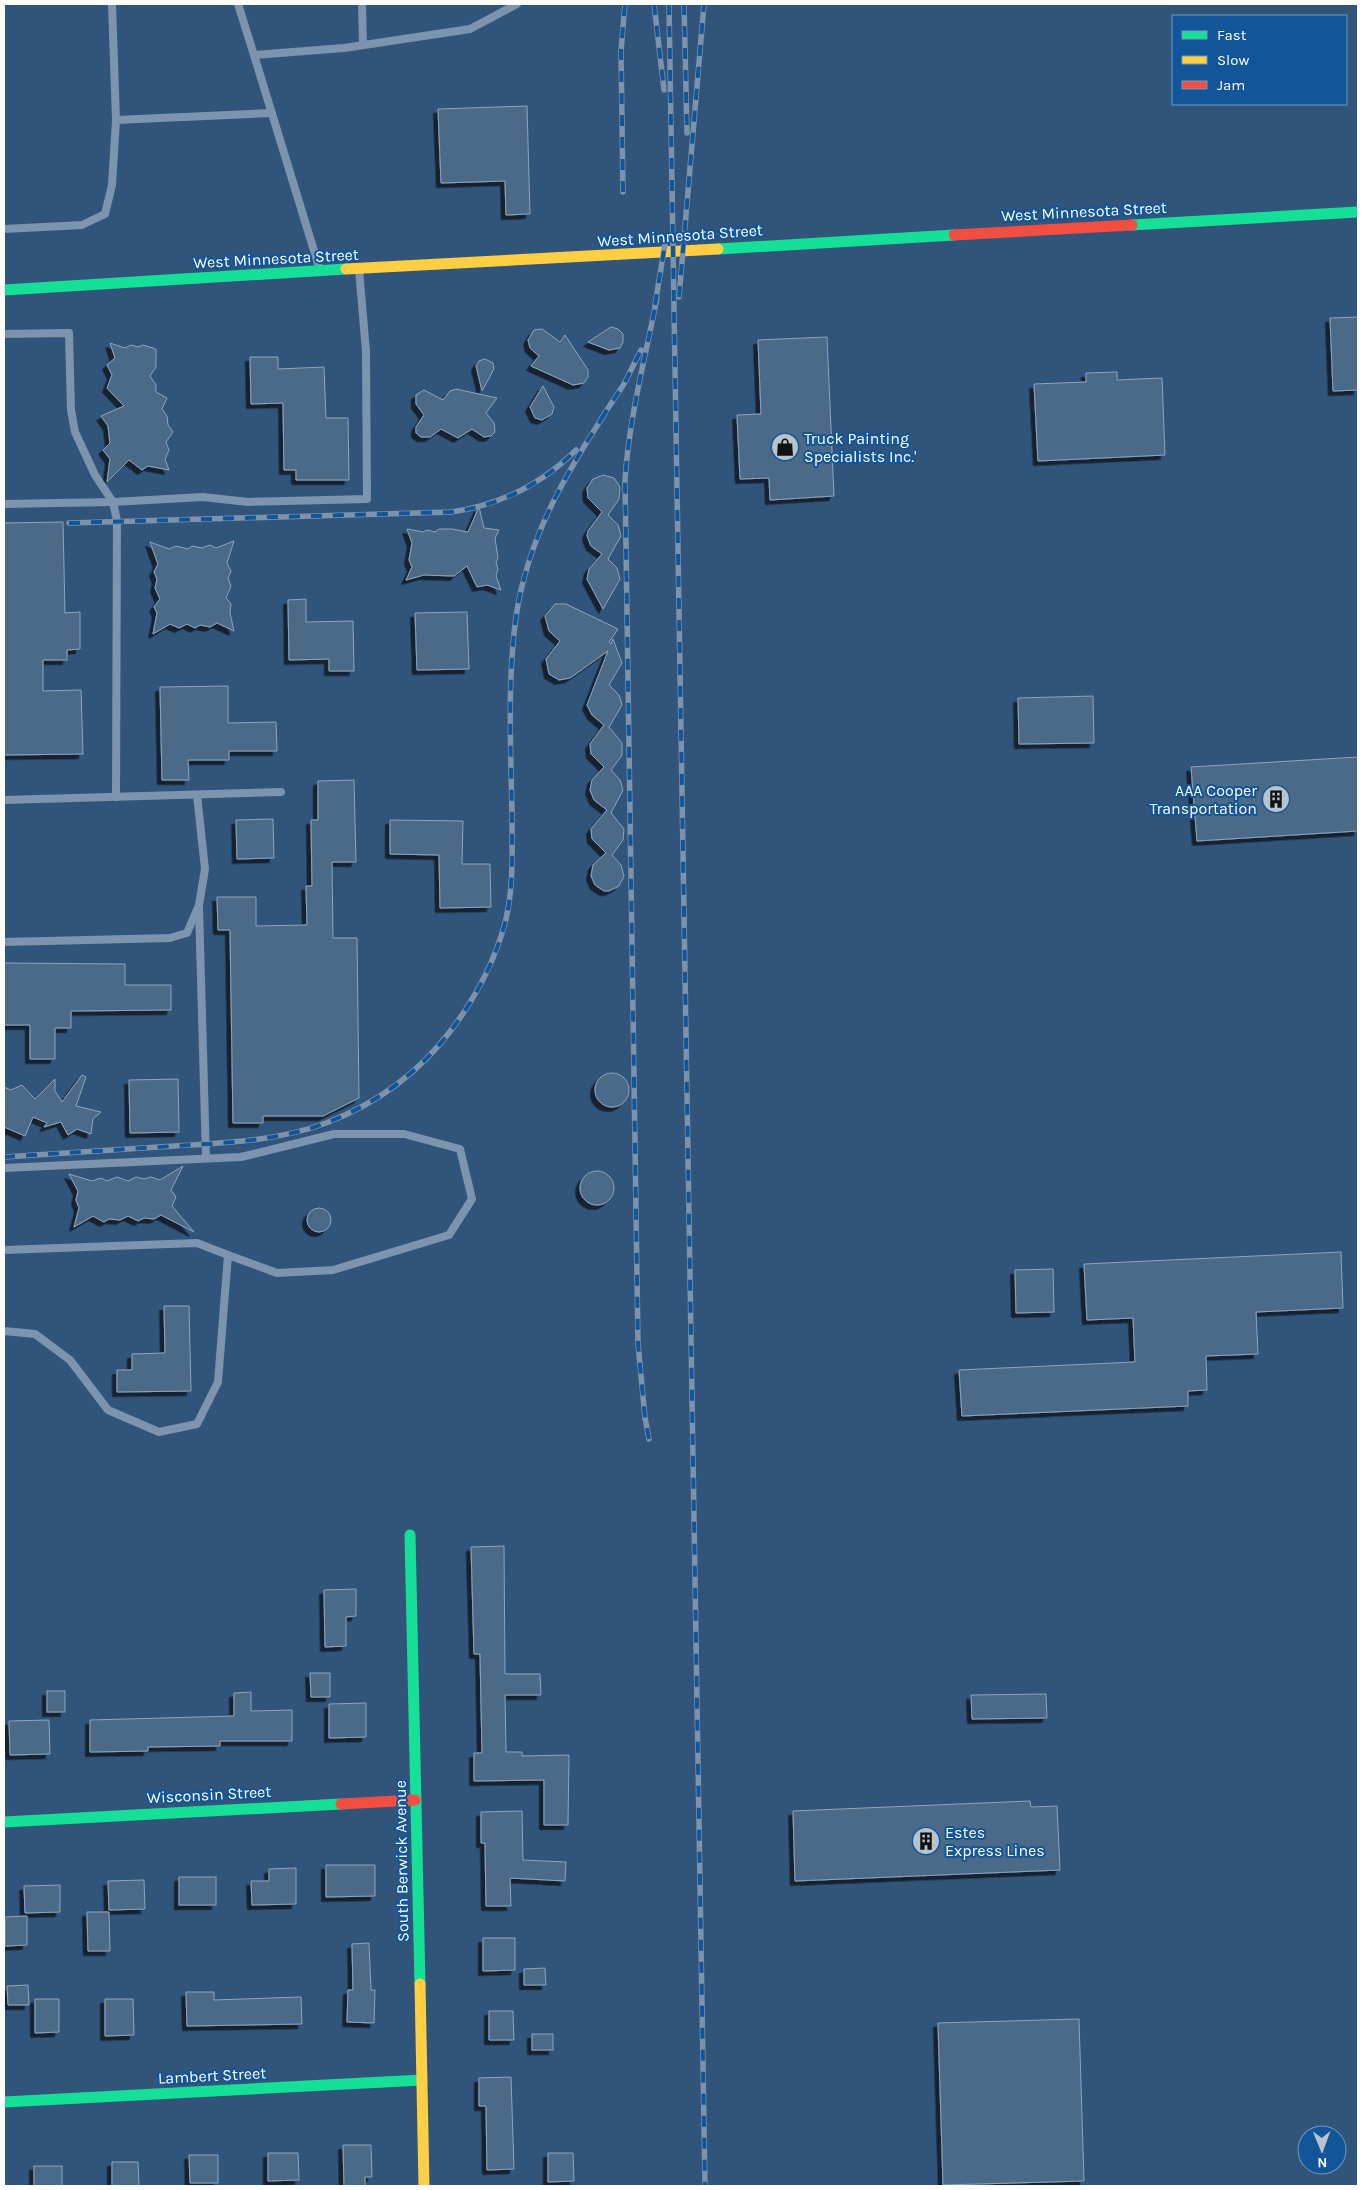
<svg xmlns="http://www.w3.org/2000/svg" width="1362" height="2190" font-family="Karla,sans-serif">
<defs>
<filter id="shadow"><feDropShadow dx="-4.5" dy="4.5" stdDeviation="0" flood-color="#0009"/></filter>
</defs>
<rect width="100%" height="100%" fill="#31557a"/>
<!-- building -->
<g fill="#4c6a88" stroke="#90a4b9" filter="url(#shadow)">
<path d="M527 106 530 214 506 215 505 181 441 183 438 109Z"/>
<path d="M1358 317V390L1333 391 1330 318Z"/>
<path d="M611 327 618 329 623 334V342L620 348 609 350 588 342Z"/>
<path d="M542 329 560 342 565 335 588 370V377L584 383 573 385 531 366 539 356 530 348 528 340 534 330Z"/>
<path d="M827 337 834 496 770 500 769 478 740 479 737 415 761 414 758 340Z"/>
<path d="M110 343 125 348 131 345 138 347 143 345 156 349V367L150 376 156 385V392L167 398 162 409 167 416 168 425 173 432 166 442 169 450 165 459 169 470 148 466 142 470 129 460 107 482 110 459 103 450 110 443 108 426 101 416 124 406 107 388 112 375 107 365 115 358Z"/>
<path d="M250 357H278V369L324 367 326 418H348L349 480H296V470H284L283 403 251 404Z"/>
<path d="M485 359 493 363 494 369 482 391 476 366 479 361Z"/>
<path d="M1117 372V380L1162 378 1165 455 1038 461 1034 384 1086 382V373Z"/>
<path d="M543 386 554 407 552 414 542 420 535 418 530 407Z"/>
<path d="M456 389 497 398 486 413 494 423 495 432 491 436 484 437 472 429 458 438 441 429 430 437H421L416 433V427L424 415 416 404V395L424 390 443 400 450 391Z"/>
<path d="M603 475 614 478 620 487 619 499 608 515 618 525 621 536 608 559 617 568 620 579 603 609 587 579 589 569 602 554 591 546 587 536 588 531 602 512 588 498 587 488 593 479Z"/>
<path d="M479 507 484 528 499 530 495 538 498 558 496 562 498 569 496 576 501 590 487 585 477 587 467 566 454 576 424 575 406 580 412 567 409 560 412 543 407 529 423 532 427 530 435 532 439 529H452L468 532Z"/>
<path d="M63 522 65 613 80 612V649L67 650V660H43V691L81 690 83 754 4 755V523Z"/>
<path d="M234 541 227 563 231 571 228 578 231 586 226 598 231 604 230 613 234 631 217 623 210 627 200 625 195 628 187 624 179 628 170 624 153 634 157 613 154 607 160 599 155 588 157 579 154 572 158 564 150 542 169 549 176 546 188 549 192 546 202 548 210 545 216 548Z"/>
<path d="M306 599V622L353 621 354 671H329V659L289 660 288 600Z"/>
<path d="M555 604H566L618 629 609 642 611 644 613 639 622 663 609 685 619 695 622 705 609 727 622 743V755L611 770 620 780 623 790 611 813 624 829 623 840 612 855 621 865 624 876 619 886 609 891H604L595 885 591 876 593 865 606 853 592 839 591 829 607 810 594 800 590 790 592 780 604 767 591 754 590 744 604 725 592 715 587 705 608 651 570 678 559 680 549 674 546 659 560 641 549 631 545 616Z"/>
<path d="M467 612 469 669 417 670 415 613Z"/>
<path d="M228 686V723L276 722 277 751H229V760H188L189 780H162L160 687Z"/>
<path d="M1093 696 1094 743 1019 744 1018 698Z"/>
<path d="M1358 757V831L1197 841 1191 767Z"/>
<path d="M354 780 356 862H332L333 938H357L359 1098 323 1116H263V1123H233L230 930H218L217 897H256V926L307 925 306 886H312L311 820H318V781Z"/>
<path d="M273 819 274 858 237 859 236 820Z"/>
<path d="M390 820 463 821 462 864H490L491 907 440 908 439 855 390 854Z"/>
<path d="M4 963 125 964V985H171V1010L71 1011V1028H55V1059H30V1025H4Z"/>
<circle cx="612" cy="1090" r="17"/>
<path d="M82 1075 86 1077 76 1106 101 1112 93 1119 91 1134 77 1129 68 1135 61 1122 44 1127 47 1123 33 1117 25 1136 4 1127V1087L11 1090 22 1085 35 1099 55 1079V1091L62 1102Z"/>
<path d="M178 1079 179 1132 130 1133 129 1080Z"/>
<path d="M183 1166 171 1190 176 1197 172 1206 194 1232 161 1215 154 1219 144 1218 138 1221 128 1216 120 1220 109 1219 104 1222 93 1216 74 1227 79 1208 76 1200 78 1191 69 1174 92 1181 101 1178 107 1181 117 1177 128 1181 136 1177 144 1179 151 1177 160 1180Z"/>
<circle cx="597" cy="1188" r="17"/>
<circle cx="319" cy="1220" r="12"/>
<path d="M1341 1252 1343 1308 1256 1312 1258 1354 1206 1356 1207 1390 1188 1391V1406L962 1416 959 1370 1135 1362 1133 1318 1087 1320 1084 1264Z"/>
<path d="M1053 1269 1054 1312 1016 1313 1015 1270Z"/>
<path d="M164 1306H189L191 1391 117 1392V1370H132V1354L165 1353Z"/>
<path d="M504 1546 505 1674H540L541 1695H505L506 1752H522V1756L569 1755 568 1825H544V1780L474 1781V1753H482L480 1654H474L471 1547Z"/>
<path d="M356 1589V1616L346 1617V1646L325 1647 324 1590Z"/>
<path d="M310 1673H330V1697H311Z"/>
<rect x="47" y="1691" width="18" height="21"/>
<path d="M251 1692V1711L292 1710V1741H220V1746L148 1747V1751L90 1752V1720L234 1716V1693Z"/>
<path d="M1046 1694 1047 1718 972 1719 971 1695Z"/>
<path d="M366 1703V1737L329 1738V1704Z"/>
<path d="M49 1720 50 1754 10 1755 9 1721Z"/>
<path d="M1030 1801 1031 1807 1057 1806 1060 1870 795 1881 793 1811Z"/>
<path d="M522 1811 523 1860 566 1862 565 1881 510 1878 511 1906H486L485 1843H481V1812Z"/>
<path d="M326 1865H375V1896L326 1897Z"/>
<path d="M296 1868V1904L252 1905 251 1881H269V1869Z"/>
<rect x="179" y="1877" width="37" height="28"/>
<path d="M144 1880 145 1909 109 1910 108 1881Z"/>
<path d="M60 1885V1912L25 1913 24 1886Z"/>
<path d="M87 1912H109L110 1951H88Z"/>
<path d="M27 1916V1945L5 1946V1917Z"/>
<path d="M483 1938H515V1970L483 1971Z"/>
<path d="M369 1943 371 1990H375L374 2023 347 2022 348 1990H353L352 1944Z"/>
<path d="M545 1968 546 1985H524V1969Z"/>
<path d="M28 1985 29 2005H8L7 1986Z"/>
<path d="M186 1992H214V2000L301 1997 302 2024 187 2026Z"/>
<path d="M35 1999H59V2032L35 2033Z"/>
<path d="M105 1999H133L134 2035 105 2036Z"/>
<path d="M489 2011H513L514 2040H489Z"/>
<path d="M1079 2019 1084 2181 943 2185 938 2023Z"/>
<rect x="532" y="2034" width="21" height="16"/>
<path d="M511 2077 514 2169 487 2170 486 2106H479V2078Z"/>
<path d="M343 2145H371L372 2177H365V2186H344Z"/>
<path d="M268 2153H298L299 2180 268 2181Z"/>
<path d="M548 2153H573L574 2181 548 2182Z"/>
<path d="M189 2155H218V2183H190Z"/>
<path d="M112 2162H138L139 2186H112Z"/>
<rect x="34" y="2166" width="28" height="20"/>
</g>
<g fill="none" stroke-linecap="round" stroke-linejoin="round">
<!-- lane -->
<g stroke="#7c94ad" stroke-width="8">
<path d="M112 4 116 120"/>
<path d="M238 4 254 55"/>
<path d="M362 4 363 45"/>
<path d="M4 229 82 225 105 214 112 185 116 120 272 113"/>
<path d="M319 267 254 55 344 48 470 29 517 4"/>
<path d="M4 334 69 333 71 410 75 432 95 475 113 502 117 521 116 797"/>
<path d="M4 504 113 502 203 497 248 502 367 499 366 351 359 270"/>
<path d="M4 800 281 792"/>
<path d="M199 908 206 1158"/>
<path d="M4 942 170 938 187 933 199 905 205 869 197 795"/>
<path d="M4 1168 241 1157 334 1134H404L460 1149 472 1199 449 1235 333 1270 277 1273 228 1255"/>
<path d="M4 1250 197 1243 228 1255 218 1382 197 1424 159 1432 108 1410 70 1360 35 1334 4 1331"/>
</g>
<!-- fast -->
<g stroke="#16e098" stroke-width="11">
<path d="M1132 225 1358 212"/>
<path d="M718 249 954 235"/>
<path d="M4 290 346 269"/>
<path d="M410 1535 420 1984"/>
<path d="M4 1822 341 1804"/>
<path d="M4 2102 422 2080"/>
</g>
<!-- slow -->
<g stroke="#ffcf43" stroke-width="11">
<path d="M346 269 718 249"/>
<path d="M420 1984 424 2186"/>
</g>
<!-- jam -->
<g stroke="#f24e42" stroke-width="11">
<path d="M954 235 1132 225"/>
<path d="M341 1804 415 1800"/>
</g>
<!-- rail casing -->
<g stroke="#7c93ab" stroke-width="5.5">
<g id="rail">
<path d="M654 4 664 90"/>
<path d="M669 4 705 2186"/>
<path d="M684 4 687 133"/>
<path d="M623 192 621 51 625 4"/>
<path d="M679 297 704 4"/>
<path d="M655 305 666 238"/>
<path d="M601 419 624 384 641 350"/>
<path d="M69 523 451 512C501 505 541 485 576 450"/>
<path d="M4 1157C61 1153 117 1150 174 1146 224 1143 278 1141 326 1123 376 1104 420 1072 452 1029 476 997 494 963 505 923 514 888 512 851 512 816 511 750 507 682 516 617 527 541 563 478 604 415"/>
<path d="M649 1439 645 1418 638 1344 625 480C629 418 645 359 657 298"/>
</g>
</g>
<!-- rail -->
<use href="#rail" stroke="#125599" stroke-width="4" stroke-dasharray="11" stroke-linecap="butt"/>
</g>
<!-- icons -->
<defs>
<g id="shop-disc" transform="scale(1.4375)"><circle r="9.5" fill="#b7c4d0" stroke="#125599"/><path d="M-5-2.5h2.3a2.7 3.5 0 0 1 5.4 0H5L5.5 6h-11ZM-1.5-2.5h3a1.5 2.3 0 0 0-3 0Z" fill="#111"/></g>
<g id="building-disc" transform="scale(1.4375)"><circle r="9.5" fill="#b7c4d0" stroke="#125599"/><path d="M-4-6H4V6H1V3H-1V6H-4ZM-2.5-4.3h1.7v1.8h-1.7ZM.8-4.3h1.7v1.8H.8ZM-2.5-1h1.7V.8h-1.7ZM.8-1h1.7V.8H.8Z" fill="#111"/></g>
</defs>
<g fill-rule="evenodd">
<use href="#shop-disc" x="785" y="447"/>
<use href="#building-disc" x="1276" y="799"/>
<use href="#building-disc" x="926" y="1841"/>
</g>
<g text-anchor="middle" stroke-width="4" stroke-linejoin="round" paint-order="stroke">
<!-- street labels -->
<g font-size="16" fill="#fff" stroke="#125599">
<text transform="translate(1084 211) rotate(-3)" y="6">West Minnesota Street</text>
<text transform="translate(680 235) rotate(-4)" y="6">West Minnesota Street</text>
<text transform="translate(276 258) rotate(-3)" y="6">West Minnesota Street</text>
<text transform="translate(209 1794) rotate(-3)" y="6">Wisconsin Street</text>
<text transform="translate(401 1861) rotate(-91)" y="6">South Berwick Avenue</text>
<text transform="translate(212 2075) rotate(-3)" y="6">Lambert Street</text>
</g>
<!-- poi labels -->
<g font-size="16" fill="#fff" stroke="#125599" text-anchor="start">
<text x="804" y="444">Truck Painting<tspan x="804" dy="18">Specialists Inc.'</tspan></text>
<text x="1257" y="796" text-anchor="end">AAA Cooper<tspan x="1257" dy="18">Transportation</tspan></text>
<text x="945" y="1838">Estes<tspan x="945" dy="18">Express Lines</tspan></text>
</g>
</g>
<!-- border -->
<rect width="1362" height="2190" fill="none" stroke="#ffffff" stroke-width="10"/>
<!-- legend -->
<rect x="1172" y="15" width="175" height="90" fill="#125599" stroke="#7199c2"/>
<rect x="1182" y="31" width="25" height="8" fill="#16e098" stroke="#7199c2"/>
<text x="1217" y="40" font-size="15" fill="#ffffff">Fast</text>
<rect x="1182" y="56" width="25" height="8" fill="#ffcf43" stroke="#7199c2"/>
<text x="1217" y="65" font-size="15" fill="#ffffff">Slow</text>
<rect x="1182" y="81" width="25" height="8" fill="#f24e42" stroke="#7199c2"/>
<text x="1217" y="90" font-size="15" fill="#ffffff">Jam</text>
<!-- north arrow -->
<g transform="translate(1322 2150) rotate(179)"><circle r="24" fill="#125599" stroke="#7199c2"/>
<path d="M0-4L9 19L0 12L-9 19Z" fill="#b7c4d0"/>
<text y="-8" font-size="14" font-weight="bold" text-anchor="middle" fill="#ffffff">N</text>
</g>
</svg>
